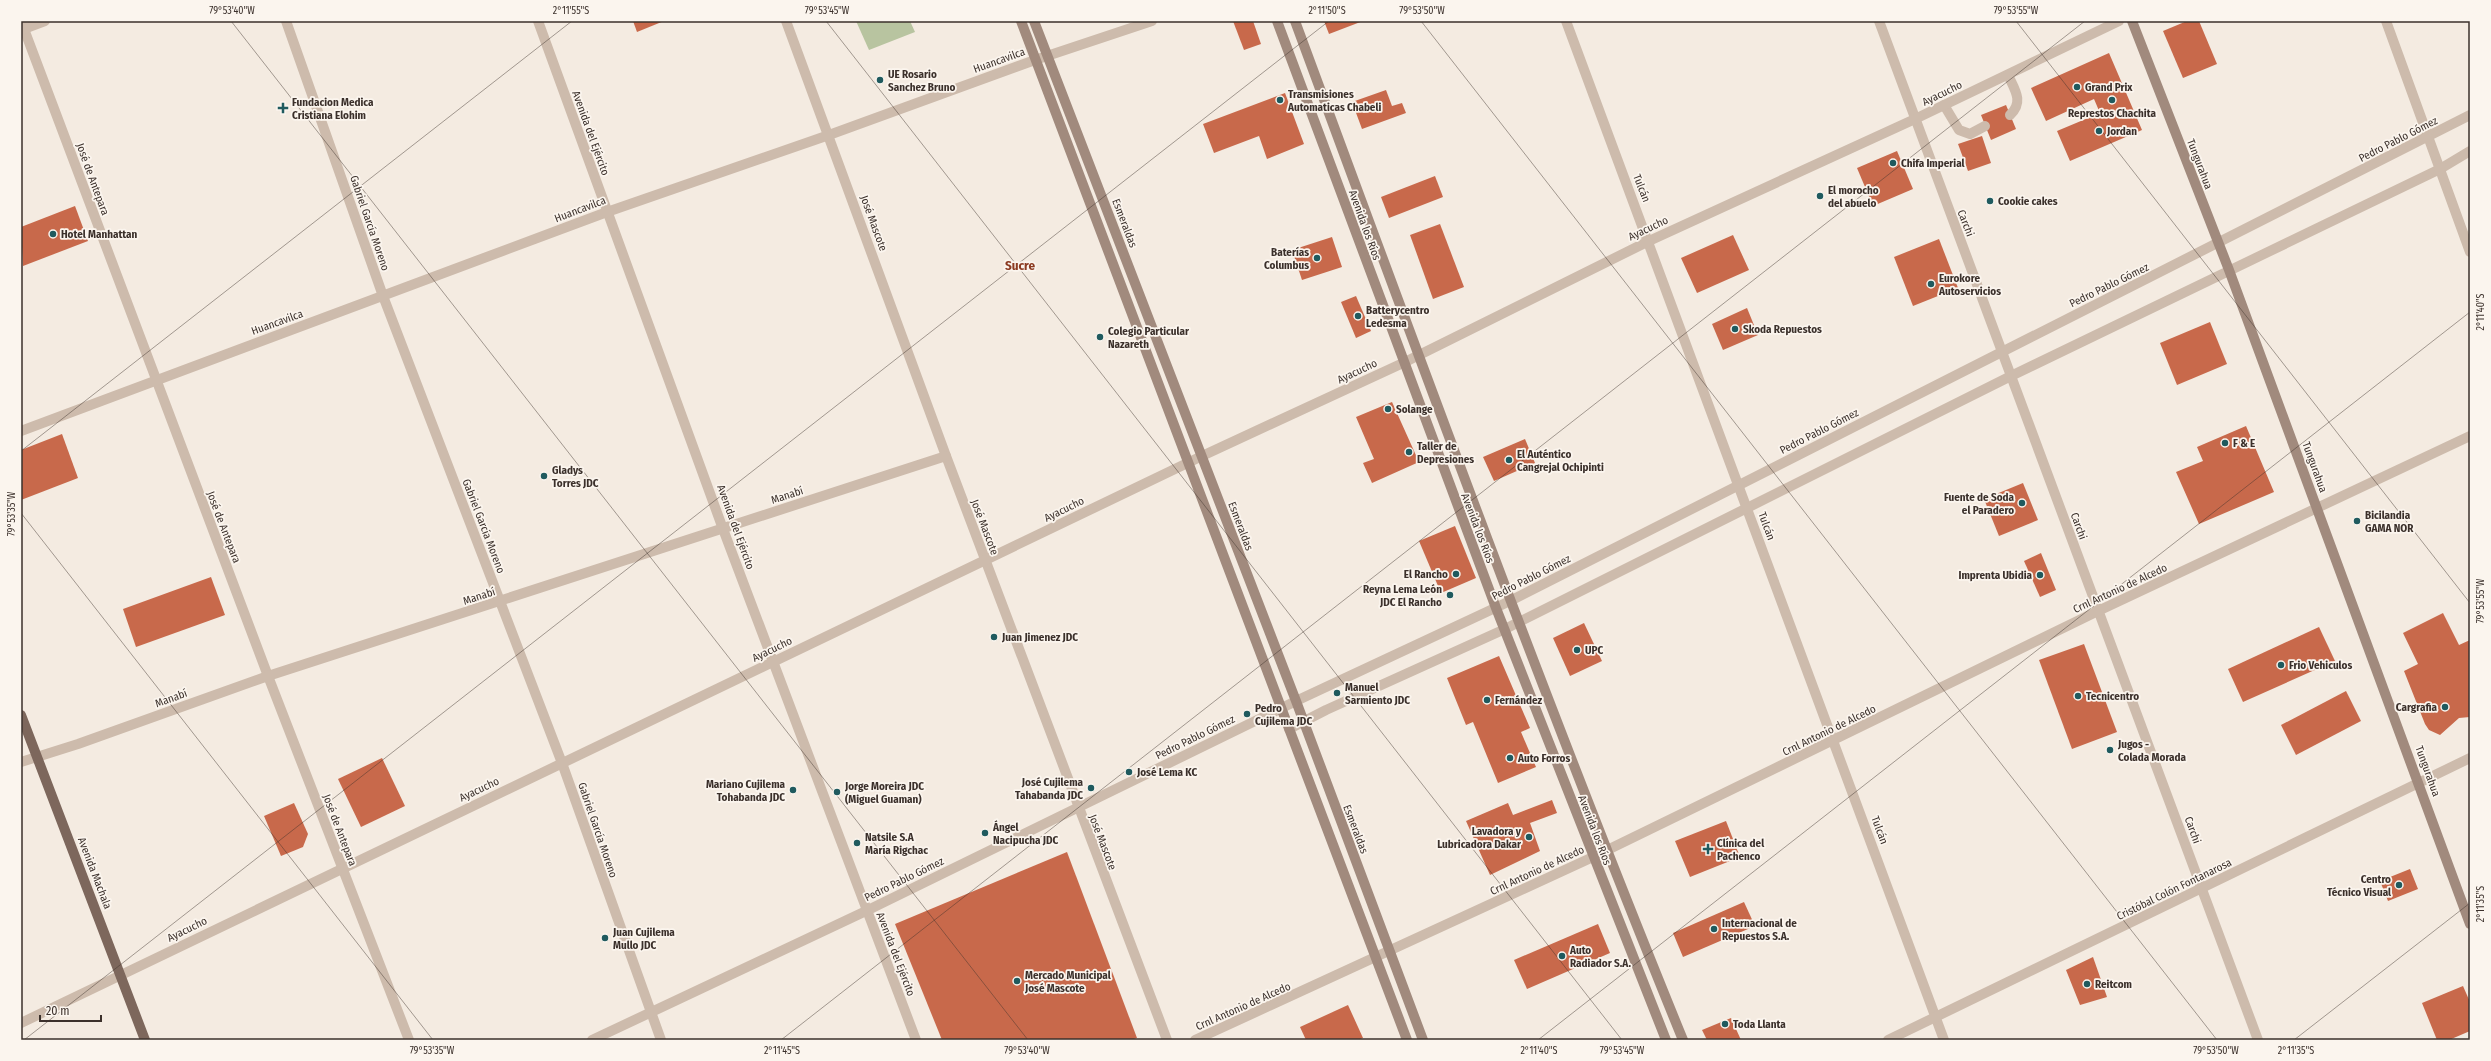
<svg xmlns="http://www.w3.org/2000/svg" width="2491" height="1061" font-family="'Fira Sans Condensed',sans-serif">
<rect width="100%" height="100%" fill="#f4ebe1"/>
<!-- green -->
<path fill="#b8c4a0" d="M856 21H910L915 32 869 50Z"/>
<!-- building -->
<g fill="#c8694b">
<path d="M633 21H664L637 32Z"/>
<path d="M1233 21H1253L1261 44 1244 50Z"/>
<path d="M1324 21H1363L1329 34Z"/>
<path d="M2187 21H2199L2217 64 2183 78 2163 31Z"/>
<path d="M2109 53 2142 130 2070 161 2057 131 2100 113 2094 99 2046 121 2031 88Z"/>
<path d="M1386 90 1392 106 1402 103 1406 113 1362 129 1352 102Z"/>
<path d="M1285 93 1304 144 1267 159 1259 136 1214 153 1203 124Z"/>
<path d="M2006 105 2016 129 1991 140 1981 115Z"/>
<path d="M1982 136 1991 163 1968 171 1958 144Z"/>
<path d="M1897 151 1913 189 1873 206 1857 168Z"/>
<path d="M1435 176 1443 197 1389 218 1381 197Z"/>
<path d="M75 206 88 241 23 266 21 227Z"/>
<path d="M1440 224 1464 287 1433 299 1410 235Z"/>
<path d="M1733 235 1749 270 1697 293 1681 258Z"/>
<path d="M1332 237 1342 267 1302 280 1292 250Z"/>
<path d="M1939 239 1958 288 1913 306 1894 257Z"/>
<path d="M1356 296 1371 331 1356 338 1341 302Z"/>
<path d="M1747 308 1758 335 1723 350 1712 324Z"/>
<path d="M2210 322 2227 364 2177 385 2160 343Z"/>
<path d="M1392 402 1419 462 1372 483 1363 463 1374 459 1356 417Z"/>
<path d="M2246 426 2274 492 2199 524 2176 472 2203 461 2197 447Z"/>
<path d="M62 434 78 478 21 500V450Z"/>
<path d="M1525 439 1535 463 1494 481 1483 457Z"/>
<path d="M2023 483 2038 520 1999 536 1984 499Z"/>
<path d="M1455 526 1476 578 1441 593 1419 541Z"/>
<path d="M2041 553 2056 590 2040 597 2024 561Z"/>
<path d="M211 577 225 615 136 647 123 609Z"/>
<path d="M2443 613 2459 645 2470 640V717L2459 718 2440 735 2429 730 2425 724 2404 671 2418 664 2403 633Z"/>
<path d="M1584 623 1602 661 1570 676 1553 638Z"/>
<path d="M2319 627 2335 661 2243 702 2228 669Z"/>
<path d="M2084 644 2117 732 2072 749 2039 660Z"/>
<path d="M1499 656 1530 728 1521 732 1536 767 1498 783 1473 722 1466 725 1447 678Z"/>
<path d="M2346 691 2361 721 2296 755 2281 725Z"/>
<path d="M382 758 405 806 361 827 338 779Z"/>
<path d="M1552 800 1557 813 1530 823 1540 851 1490 875 1466 821 1508 803 1513 815Z"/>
<path d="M294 803 308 834 303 847 281 856 264 816Z"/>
<path d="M1726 821 1740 857 1690 877 1675 841Z"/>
<path d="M1067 852 1137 1038 1131 1040H942L895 924Z"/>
<path d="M2410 869 2418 889 2388 901 2380 881Z"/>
<path d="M1744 902 1755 926 1683 957 1673 933Z"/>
<path d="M1598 924 1610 953 1527 989 1514 960Z"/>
<path d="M2093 957 2107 997 2080 1005 2066 970Z"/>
<path d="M2463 986 2470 1002V1031L2449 1040H2437L2422 1003Z"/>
<path d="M1348 1005 1363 1038 1358 1040H1306L1300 1027Z"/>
<path d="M1731 1018 1741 1040H1707L1702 1030Z"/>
</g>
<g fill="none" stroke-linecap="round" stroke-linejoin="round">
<!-- service -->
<g stroke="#cdbbac" stroke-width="10">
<path d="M2008 75C2015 90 2024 102 2010 115"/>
<path d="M1944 105 1959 130 1970 134 1985 126"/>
</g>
<!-- minor -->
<g stroke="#cdbbac" stroke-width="10">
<path d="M21 21 268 676 409 1040"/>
<path d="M286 21 383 296 562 763 661 1040"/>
<path d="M538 21 723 529 916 1040"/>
<path d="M786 21 946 456 1167 1040"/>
<path d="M1566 21 1944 1040"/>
<path d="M1879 21 2258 1040"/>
<path d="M2386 21 2470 252"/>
<path d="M21 30 45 21"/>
<path d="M21 431 607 212 829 135 1035 60 1152 21"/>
<path d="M1202 456 1403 363 1649 241 1915 119 2119 21"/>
<path d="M1289 729 1326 710 1505 629 2011 376 2440 169 2470 151"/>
<path d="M21 762 78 744 268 676 946 456"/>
<path d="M592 1040 866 911 1296 701 1510 601 2470 115"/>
<path d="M1195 1040 1593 857 2098 611 2470 436"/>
<path d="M1888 1040 2470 758"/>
</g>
<!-- tertiary -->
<path stroke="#cdbbac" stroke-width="10" d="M21 1023 1202 456"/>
<!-- secondary -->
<g stroke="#a18a7d" stroke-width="10">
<path d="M1021 21 1407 1040"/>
<path d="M1034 21 1296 701 1423 1040"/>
<path d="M1277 21 1496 608 1666 1040"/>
<path d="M1295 21C1421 362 1546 704 1683 1040"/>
<path d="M2132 21 2229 270 2470 924"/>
</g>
<!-- primary -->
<path stroke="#7d675c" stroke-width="10" d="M21 715 145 1040"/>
</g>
<!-- ticks -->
<path fill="none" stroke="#3b302b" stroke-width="1" stroke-opacity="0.45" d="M231 21 1028 1040M826 21 1622 1040M1421 21 2217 1040M2016 21 2470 603M21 451 572 21M21 513 433 1040M24 1040 1329 21M781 1040 2085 21M1538 1040 2470 312M2294 1040 2470 903"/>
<!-- markers -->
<g fill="#1f5a5e" stroke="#fbf5ee" stroke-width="1.5">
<circle cx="880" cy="80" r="4"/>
<circle cx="2077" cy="87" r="4"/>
<circle cx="1280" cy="100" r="4"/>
<circle cx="2112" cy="100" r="4"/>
<path d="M281 102h4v4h4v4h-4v4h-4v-4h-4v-4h4z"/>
<circle cx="2099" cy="131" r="4"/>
<circle cx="1893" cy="163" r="4"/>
<circle cx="1820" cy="196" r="4"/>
<circle cx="1990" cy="201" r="4"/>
<circle cx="53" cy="234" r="4"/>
<circle cx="1317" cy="258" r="4"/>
<circle cx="1931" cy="284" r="4"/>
<circle cx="1358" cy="316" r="4"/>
<circle cx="1735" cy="329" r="4"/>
<circle cx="1100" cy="337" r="4"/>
<circle cx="1388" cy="409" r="4"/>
<circle cx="2225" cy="443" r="4"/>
<circle cx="1409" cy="452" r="4"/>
<circle cx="1509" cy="460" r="4"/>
<circle cx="544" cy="476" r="4"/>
<circle cx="2022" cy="503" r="4"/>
<circle cx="2357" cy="521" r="4"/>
<circle cx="1456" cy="574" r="4"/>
<circle cx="2040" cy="575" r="4"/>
<circle cx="1450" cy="595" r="4"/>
<circle cx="994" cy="637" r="4"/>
<circle cx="1577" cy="650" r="4"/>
<circle cx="2281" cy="665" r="4"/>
<circle cx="1337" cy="693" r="4"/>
<circle cx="2078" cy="696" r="4"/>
<circle cx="1487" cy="700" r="4"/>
<circle cx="2445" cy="707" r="4"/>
<circle cx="1247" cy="714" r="4"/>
<circle cx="2110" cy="750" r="4"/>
<circle cx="1510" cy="758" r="4"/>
<circle cx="1129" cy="772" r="4"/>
<circle cx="1091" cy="788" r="4"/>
<circle cx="793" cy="790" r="4"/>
<circle cx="837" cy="792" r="4"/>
<circle cx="985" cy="833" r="4"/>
<circle cx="1529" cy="837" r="4"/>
<circle cx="857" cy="843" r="4"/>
<path d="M1706 843h4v4h4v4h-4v4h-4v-4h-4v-4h4z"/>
<circle cx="2399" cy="885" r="4"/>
<circle cx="1714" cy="929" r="4"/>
<circle cx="605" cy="938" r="4"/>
<circle cx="1562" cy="956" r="4"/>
<circle cx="1017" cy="981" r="4"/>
<circle cx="2087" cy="984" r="4"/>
<circle cx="1725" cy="1024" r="4"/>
</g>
<g text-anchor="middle" stroke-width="3.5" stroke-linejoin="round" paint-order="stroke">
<!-- street labels -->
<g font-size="11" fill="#3b302b" stroke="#fbf5ee">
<text transform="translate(999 60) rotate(-20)" y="4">Huancavilca</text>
<text transform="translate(1942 93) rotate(-26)" y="4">Ayacucho</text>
<text transform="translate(591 133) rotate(70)" y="4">Avenida del Ejército</text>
<text transform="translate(2398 139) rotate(-27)" y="4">Pedro Pablo Gómez</text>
<text transform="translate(2200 164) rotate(69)" y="4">Tungurahua</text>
<text transform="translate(93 179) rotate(70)" y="4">José de Antepara</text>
<text transform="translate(1642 188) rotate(69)" y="4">Tulcán</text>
<text transform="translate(580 209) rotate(-21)" y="4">Huancavilca</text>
<text transform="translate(370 223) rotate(71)" y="4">Gabriel García Moreno</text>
<text transform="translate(874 223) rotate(70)" y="4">José Mascote</text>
<text transform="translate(1125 223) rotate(69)" y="4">Esmeraldas</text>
<text transform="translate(1966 223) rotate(69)" y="4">Carchi</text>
<text transform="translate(1365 225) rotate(70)" y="4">Avenida los Ríos</text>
<text transform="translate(1648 228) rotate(-25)" y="4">Ayacucho</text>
<text transform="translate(2109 285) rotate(-26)" y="4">Pedro Pablo Gómez</text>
<text transform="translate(277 322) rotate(-20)" y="4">Huancavilca</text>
<text transform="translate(1357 371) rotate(-25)" y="4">Ayacucho</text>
<text transform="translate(1819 431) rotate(-27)" y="4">Pedro Pablo Gómez</text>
<text transform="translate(2315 467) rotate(70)" y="4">Tungurahua</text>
<text transform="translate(787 495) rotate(-18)" y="4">Manabí</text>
<text transform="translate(1064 509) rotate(-26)" y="4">Ayacucho</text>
<text transform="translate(484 526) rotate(69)" y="4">Gabriel García Moreno</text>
<text transform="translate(1241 526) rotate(69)" y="4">Esmeraldas</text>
<text transform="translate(1767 526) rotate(70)" y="4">Tulcán</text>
<text transform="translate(2079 526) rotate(70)" y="4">Carchi</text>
<text transform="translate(224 527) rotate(69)" y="4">José de Antepara</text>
<text transform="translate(736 527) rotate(70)" y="4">Avenida del Ejército</text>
<text transform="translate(985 527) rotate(69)" y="4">José Mascote</text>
<text transform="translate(1478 528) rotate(69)" y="4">Avenida los Ríos</text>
<text transform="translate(1531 577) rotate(-27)" y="4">Pedro Pablo Gómez</text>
<text transform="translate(2120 588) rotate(-25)" y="4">Crnl Antonio de Alcedo</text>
<text transform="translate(479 596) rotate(-18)" y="4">Manabí</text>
<text transform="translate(772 649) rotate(-26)" y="4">Ayacucho</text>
<text transform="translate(171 698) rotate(-20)" y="4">Manabí</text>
<text transform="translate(1829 730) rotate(-26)" y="4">Crnl Antonio de Alcedo</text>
<text transform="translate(1195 737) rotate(-26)" y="4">Pedro Pablo Gómez</text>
<text transform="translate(2428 771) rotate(70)" y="4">Tungurahua</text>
<text transform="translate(479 789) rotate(-25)" y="4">Ayacucho</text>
<text transform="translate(1356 829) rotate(69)" y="4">Esmeraldas</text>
<text transform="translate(340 830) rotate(69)" y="4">José de Antepara</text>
<text transform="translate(598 830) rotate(71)" y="4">Gabriel García Moreno</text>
<text transform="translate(1595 830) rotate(69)" y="4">Avenida los Ríos</text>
<text transform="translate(1880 830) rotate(70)" y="4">Tulcán</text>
<text transform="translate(2193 830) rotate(70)" y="4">Carchi</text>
<text transform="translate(1103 842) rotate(69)" y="4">José Mascote</text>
<text transform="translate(1537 870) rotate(-25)" y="4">Crnl Antonio de Alcedo</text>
<text transform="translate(95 873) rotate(69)" y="4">Avenida Machala</text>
<text transform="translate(904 879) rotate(-26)" y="4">Pedro Pablo Gómez</text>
<text transform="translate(2174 889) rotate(-26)" y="4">Cristóbal Colón Fontanarosa</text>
<text transform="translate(187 929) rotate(-26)" y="4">Ayacucho</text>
<text transform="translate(896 954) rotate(69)" y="4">Avenida del Ejército</text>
<text transform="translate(1243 1006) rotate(-24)" y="4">Crnl Antonio de Alcedo</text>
</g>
<!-- poi labels -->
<g font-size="11" font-weight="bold" fill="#3b302b" stroke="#fbf5ee" text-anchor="start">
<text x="888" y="78">UE Rosario<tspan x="888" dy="13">Sanchez Bruno</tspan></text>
<text x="2085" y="91">Grand Prix</text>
<text x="1288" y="98">Transmisiones<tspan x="1288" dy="13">Automaticas Chabeli</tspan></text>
<text x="292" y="106">Fundacion Medica<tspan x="292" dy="13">Cristiana Elohim</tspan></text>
<text x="2112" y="117" text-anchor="middle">Represtos Chachita</text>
<text x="2107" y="135">Jordan</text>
<text x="1901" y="167">Chifa Imperial</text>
<text x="1828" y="194">El morocho<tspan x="1828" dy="13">del abuelo</tspan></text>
<text x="1998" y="205">Cookie cakes</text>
<text x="61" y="238">Hotel Manhattan</text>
<text x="1309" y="256" text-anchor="end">Baterías<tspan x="1309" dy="13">Columbus</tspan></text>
<text x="1939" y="282">Eurokore<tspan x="1939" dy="13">Autoservicios</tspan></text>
<text x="1366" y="314">Batterycentro<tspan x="1366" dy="13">Ledesma</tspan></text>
<text x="1743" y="333">Skoda Repuestos</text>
<text x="1108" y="335">Colegio Particular<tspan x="1108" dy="13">Nazareth</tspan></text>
<text x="1396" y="413">Solange</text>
<text x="2233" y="447">F &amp; E</text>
<text x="1417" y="450">Taller de<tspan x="1417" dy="13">Depresiones</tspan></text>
<text x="1517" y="458">El Auténtico<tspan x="1517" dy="13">Cangrejal Ochipinti</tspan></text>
<text x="552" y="474">Gladys<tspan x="552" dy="13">Torres JDC</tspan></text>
<text x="2014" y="501" text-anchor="end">Fuente de Soda<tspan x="2014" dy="13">el Paradero</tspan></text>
<text x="2365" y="519">Bicilandia<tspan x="2365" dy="13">GAMA NOR</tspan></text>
<text x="1448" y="578" text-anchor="end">El Rancho</text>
<text x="2032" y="579" text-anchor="end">Imprenta Ubidia</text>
<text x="1442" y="593" text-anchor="end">Reyna Lema León<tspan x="1442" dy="13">JDC El Rancho</tspan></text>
<text x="1002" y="641">Juan Jimenez JDC</text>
<text x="1585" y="654">UPC</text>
<text x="2289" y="669">Frio Vehiculos</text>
<text x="1345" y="691">Manuel<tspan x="1345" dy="13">Sarmiento JDC</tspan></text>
<text x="2086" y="700">Tecnicentro</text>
<text x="1495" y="704">Fernández</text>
<text x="2437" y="711" text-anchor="end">Cargrafia</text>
<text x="1255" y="712">Pedro<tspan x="1255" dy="13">Cujilema JDC</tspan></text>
<text x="2118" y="748">Jugos -<tspan x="2118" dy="13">Colada Morada</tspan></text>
<text x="1518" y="762">Auto Forros</text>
<text x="1137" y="776">José Lema KC</text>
<text x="1083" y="786" text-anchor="end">José Cujilema<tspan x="1083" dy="13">Tahabanda JDC</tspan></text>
<text x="785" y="788" text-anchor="end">Mariano Cujilema<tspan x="785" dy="13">Tohabanda JDC</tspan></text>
<text x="845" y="790">Jorge Moreira JDC<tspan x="845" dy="13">(Miguel Guaman)</tspan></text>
<text x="993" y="831">Ángel<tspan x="993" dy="13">Nacipucha JDC</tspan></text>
<text x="1521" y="835" text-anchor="end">Lavadora y<tspan x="1521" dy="13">Lubricadora Dakar</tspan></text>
<text x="865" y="841">Natsile S.A<tspan x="865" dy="13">María Rigchac</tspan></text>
<text x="1717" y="847">Clínica del<tspan x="1717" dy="13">Pachenco</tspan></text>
<text x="2391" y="883" text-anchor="end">Centro<tspan x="2391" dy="13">Técnico Visual</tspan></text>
<text x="1722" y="927">Internacional de<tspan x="1722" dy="13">Repuestos S.A.</tspan></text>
<text x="613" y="936">Juan Cujilema<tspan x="613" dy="13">Mullo JDC</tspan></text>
<text x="1570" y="954">Auto<tspan x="1570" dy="13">Radiador S.A.</tspan></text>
<text x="1025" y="979">Mercado Municipal<tspan x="1025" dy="13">José Mascote</tspan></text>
<text x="2095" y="988">Reitcom</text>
<text x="1733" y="1028">Toda Llanta</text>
</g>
<!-- quarter labels -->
<g font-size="13" font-weight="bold" fill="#8c3b22" stroke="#fbf5ee">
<text x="1020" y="270">Sucre</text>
</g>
</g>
<!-- border -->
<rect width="2491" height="1061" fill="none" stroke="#fbf5ee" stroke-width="44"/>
<!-- scale -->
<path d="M40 1015v6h61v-6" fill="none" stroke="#3b302b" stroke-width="2"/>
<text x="46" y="1015" font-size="12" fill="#3b302b" stroke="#fbf5ee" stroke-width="3" paint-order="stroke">20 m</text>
<rect x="22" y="22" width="2447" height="1017" fill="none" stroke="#3b302b" stroke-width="1.5"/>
<g font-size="10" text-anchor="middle" fill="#3b302b">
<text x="232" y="14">79°53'40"W</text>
<text x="571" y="14">2°11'55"S</text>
<text x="827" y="14">79°53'45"W</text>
<text x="1327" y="14">2°11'50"S</text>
<text x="1422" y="14">79°53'50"W</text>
<text x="2016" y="14">79°53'55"W</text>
<text transform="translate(2480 312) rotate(-90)" y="4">2°11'40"S</text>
<text transform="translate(11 514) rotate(-90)" y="4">79°53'35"W</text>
<text transform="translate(2480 601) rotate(-90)" y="4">79°53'55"W</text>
<text transform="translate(2480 904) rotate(-90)" y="4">2°11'35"S</text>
<text x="432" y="1054">79°53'35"W</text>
<text x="782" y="1054">2°11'45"S</text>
<text x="1027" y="1054">79°53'40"W</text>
<text x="1539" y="1054">2°11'40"S</text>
<text x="1622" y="1054">79°53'45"W</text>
<text x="2216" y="1054">79°53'50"W</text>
<text x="2296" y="1054">2°11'35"S</text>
</g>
</svg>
